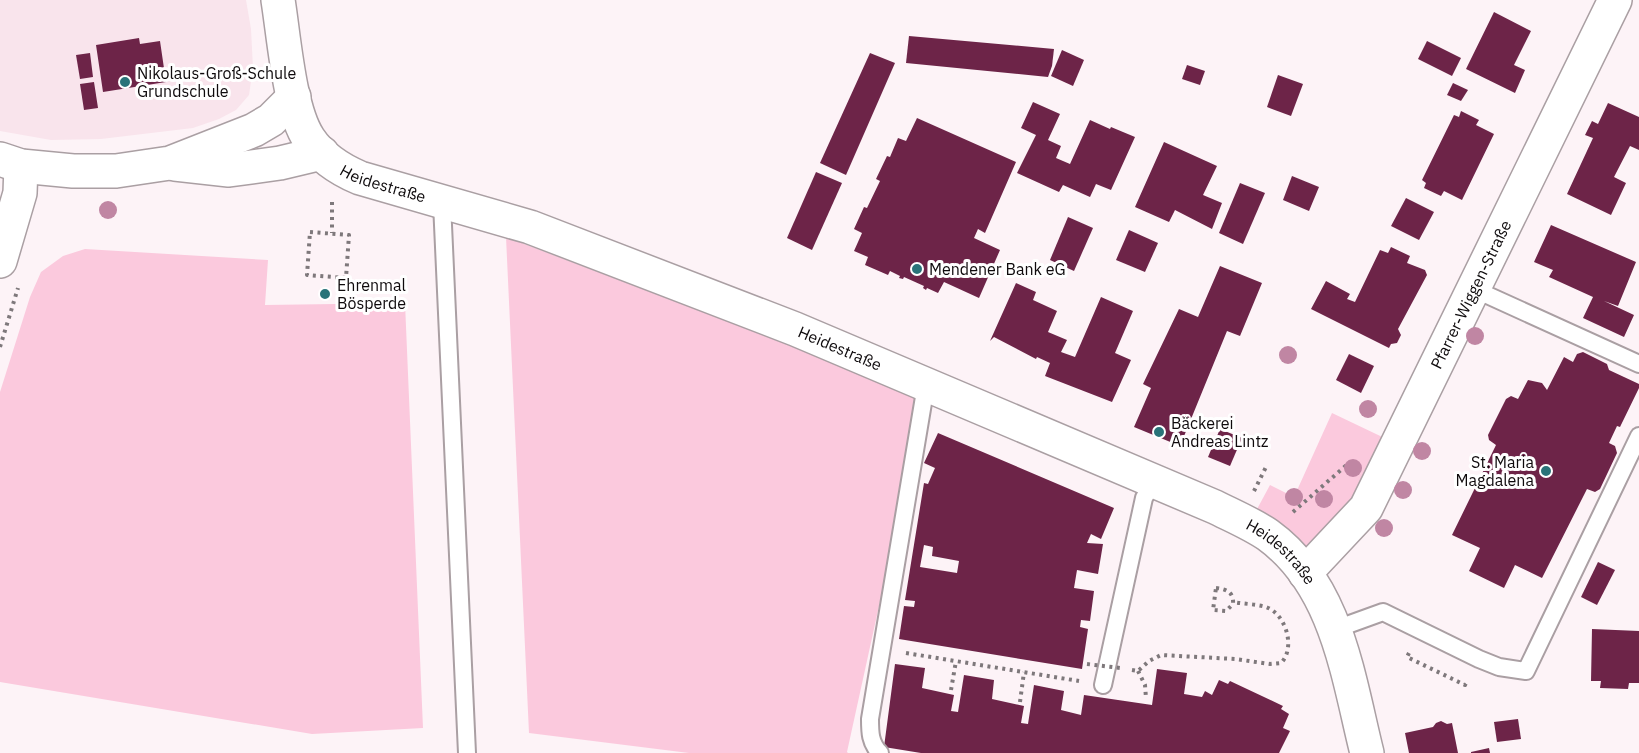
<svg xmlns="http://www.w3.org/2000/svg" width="1639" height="753" font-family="'IBM Plex Sans',sans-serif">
<rect width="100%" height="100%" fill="#fdf3f7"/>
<!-- built -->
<path fill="#f9e4ec" d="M0 0H246L251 29 253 68 249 95 236 110 219 119 193 128 101 139 51 140 0 131Z"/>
<!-- green -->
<g fill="#fbc9dd">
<path d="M506 237 925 396 847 752 848 753H689L529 733Z"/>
<path d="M85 249 268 260 265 305 405 303 423 728 312 734 0 682V392L30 297 41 272 63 256Z"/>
<path d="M1332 413 1397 444 1305 573 1249 524 1270 485 1294 497Z"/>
</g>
<!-- building -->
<g fill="#6d2448" fill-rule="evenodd">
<path d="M1494 12 1531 31 1514 65 1525 70 1515 93 1466 69Z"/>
<path d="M909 36 1054 49 1052 66 1048 77 906 63Z"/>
<path d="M139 38 140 44 160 41 166 82 103 92 96 45Z"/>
<path d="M1427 41 1461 58 1452 76 1418 59Z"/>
<path d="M1062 50 1084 60 1073 86 1051 76Z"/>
<path d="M90 53 93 77 80 79 76 55Z"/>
<path d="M870 53 895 63 846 175 820 163Z"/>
<path d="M1187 65 1205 71 1200 85 1182 79Z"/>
<path d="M1278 75 1303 84 1291 116 1267 107Z"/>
<path d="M94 82 98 108 84 110 80 84Z"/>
<path d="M1453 83 1468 90 1461 101 1447 95Z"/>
<path d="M1033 102 1060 114 1048 140 1061 146 1056 158 1070 164 1090 120 1110 129 1111 127 1135 137 1111 190 1096 184 1090 197 1063 185 1059 192 1017 173 1036 135 1021 128Z"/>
<path d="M1608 103 1639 117V150L1630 146 1614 177 1626 183 1611 215 1567 194 1593 138 1585 135 1592 121 1598 124Z"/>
<path d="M1461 111 1479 120 1476 125 1494 134 1462 200 1444 191 1441 196 1424 188 1426 183 1422 180 1454 115 1459 117Z"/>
<path d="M917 118 1016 162 985 233 978 229 974 238 1000 250 979 298 944 282 938 293 927 288 926 290 923 288 924 286 904 277 903 279 899 278 900 276 890 271 888 275 865 265 868 257 854 251 862 233 854 229 864 207 867 208 880 181 876 179 887 156 890 157 898 138 906 141Z"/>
<path d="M1164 142 1217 166 1203 195 1222 203 1212 229 1175 210 1169 222 1135 207Z"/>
<path d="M816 172 842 183 812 250 787 238Z"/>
<path d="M1292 176 1319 187 1309 211 1283 200Z"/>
<path d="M1240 183 1265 193 1243 244 1219 233Z"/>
<path d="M1406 198 1434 212 1419 240 1391 226Z"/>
<path d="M1068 217 1093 228 1074 271 1050 260Z"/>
<path d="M1551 225 1636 262 1618 306 1604 301 1634 315 1624 337 1583 318 1593 297 1549 277 1553 270 1534 262Z"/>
<path d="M1129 230 1158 243 1145 272 1116 260Z"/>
<path d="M1391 247 1410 256 1407 263 1425 270 1427 275 1398 329 1401 335 1397 343 1391 344 1389 348 1311 309 1326 281 1350 294 1347 299 1355 302 1380 250 1388 253Z"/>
<path d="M1220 266 1262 283 1240 336 1227 331 1180 446 1134 427 1151 388 1143 384 1179 309 1198 317Z"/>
<path d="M1016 283 1036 292 1033 300 1057 311 1048 332 1067 340 1061 352 1075 357 1101 297 1133 311 1115 353 1131 360 1112 402 1045 376 1050 363 1037 357 1036 359 994 337 990 341Z"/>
<path d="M1583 352 1607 364 1609 370 1639 384V388L1620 427 1617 426 1609 443 1615 446 1617 453 1600 489 1595 492 1587 489 1542 578 1515 565 1504 588 1469 571 1480 548 1452 535 1496 445 1489 440 1488 435 1506 399 1511 396 1518 399 1528 380 1542 383 1547 390 1564 357 1573 362 1577 354Z"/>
<path d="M1349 354 1374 366 1361 393 1336 380Z"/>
<path d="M1220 429 1242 438 1230 466 1208 457Z"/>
<path d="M938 433 1114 508 1101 539 1091 534 1087 543 1103 544 1098 574 1077 570 1074 588 1094 591 1090 621 1081 620 1080 627 1088 629 1082 669 899 639 904 606 914 607 915 601 905 600 924 483 928 484 935 468 924 463ZM924 545 933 547 932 556 959 561 957 573 920 567Z"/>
<path d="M1598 562 1615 570 1597 605 1581 597Z"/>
<path d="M1592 629 1639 631V683H1629L1628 689 1600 688 1601 681H1591Z"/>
<path d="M895 664 925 668 922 688 954 695 951 711 958 712 964 675 994 680 992 699 1024 706 1021 723 1028 724 1034 685 1064 691 1061 710 1081 715 1084 695 1152 705 1157 669 1187 673 1184 694 1202 697 1205 691 1212 695 1219 680 1228 684 1230 681 1283 706 1281 709 1289 714 1283 728 1290 731 1279 753H921L884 747Z"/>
<path d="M1518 719 1521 739 1497 742 1494 722Z"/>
<path d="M1441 721 1447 724 1452 723 1458 753H1409L1405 733 1433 727 1436 723Z"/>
<path d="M1489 748 1490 753H1471V752Z"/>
</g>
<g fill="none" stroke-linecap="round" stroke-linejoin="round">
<!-- service casing -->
<g stroke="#aa9fa3" stroke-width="20">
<g id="service">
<path d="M442 203 467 753"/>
<path d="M1474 289 1639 364"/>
<path d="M1336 629 1383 612 1479 659 1499 667 1526 671 1639 436"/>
<path d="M1103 685 1144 498 1153 482"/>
<path d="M880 753C870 743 870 732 870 719L926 385"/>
</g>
</g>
<!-- minor casing -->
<g stroke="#aa9fa3" stroke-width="36">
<g id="minor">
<path id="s1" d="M278 0C284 37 289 109 309 139 321 157 341 170 360 178L530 227 795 329 1215 507C1233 516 1252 524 1268 535 1337 585 1348 677 1367 753"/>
<path d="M0 159 21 166 73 171H116L170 163 254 130 271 120 294 97"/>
<path d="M175 164 229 170 280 163 322 153"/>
<path d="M0 261 20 193 21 166"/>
<path id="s2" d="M1305 573 1366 508 1615 0"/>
</g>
</g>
<!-- path -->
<g stroke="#7e787b" stroke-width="4" stroke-dasharray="3 4.5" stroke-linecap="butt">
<path d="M332 202V233"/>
<path d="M310 232 349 235 346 278 307 275Z"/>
<path d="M0 347 18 288"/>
<path d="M1254 491 1266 467"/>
<path d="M1293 512 1350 462"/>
<path d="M1216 588C1226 589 1234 592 1233 604L1226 611 1213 610Z"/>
<path d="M906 653 1079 681"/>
<path d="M1409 653 1407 657 1465 685 1467 681"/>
<path d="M1132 670 1138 671 1149 661 1161 655 1235 659 1270 664 1281 663C1296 648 1286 614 1266 607 1256 604 1244 604 1233 602"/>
<path d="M1138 671 1145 685 1146 698"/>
<path d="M951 690 956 661"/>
<path d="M1020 702 1024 672"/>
</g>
<!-- service -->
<use href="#service" stroke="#fff" stroke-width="16"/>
<!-- minor -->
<use href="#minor" stroke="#fff" stroke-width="33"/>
<!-- path-bridge -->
<path stroke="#7e787b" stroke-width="4" stroke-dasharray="3 4.5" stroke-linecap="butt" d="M1087 664 1120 668"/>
</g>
<!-- trees -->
<g fill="#c086a3">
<circle cx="108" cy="210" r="9"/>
<circle cx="1475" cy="336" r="9"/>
<circle cx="1288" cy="355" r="9"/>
<circle cx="1368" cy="409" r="9"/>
<circle cx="1422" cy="451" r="9"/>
<circle cx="1353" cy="468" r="9"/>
<circle cx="1403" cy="490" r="9"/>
<circle cx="1294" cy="497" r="9"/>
<circle cx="1324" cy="499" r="9"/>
<circle cx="1384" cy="528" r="9"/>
</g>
<!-- markers -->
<g fill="#297379" stroke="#fff" stroke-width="2">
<circle cx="125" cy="82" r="6"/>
<circle cx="917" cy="269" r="6"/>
<circle cx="325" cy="294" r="6"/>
<circle cx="1159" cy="432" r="6"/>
<circle cx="1546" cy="471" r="6"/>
</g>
<g text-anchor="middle" stroke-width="6" stroke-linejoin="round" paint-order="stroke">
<!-- poi labels -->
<g font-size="16" fill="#0e0a0c" stroke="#fff" text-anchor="start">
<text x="137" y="79">Nikolaus-Groß-Schule<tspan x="137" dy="18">Grundschule</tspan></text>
<text x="929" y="275">Mendener Bank eG</text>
<text x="337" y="291">Ehrenmal<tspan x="337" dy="18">Bösperde</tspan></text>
<text x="1171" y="429">Bäckerei<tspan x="1171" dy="18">Andreas Lintz</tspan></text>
<text x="1534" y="468" text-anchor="end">St. Maria<tspan x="1534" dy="18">Magdalena</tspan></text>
</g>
<!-- street labels -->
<g font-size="16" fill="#0e0a0c" stroke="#fff">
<text dy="6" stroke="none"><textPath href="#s1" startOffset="232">Heidestraße</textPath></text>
<text dy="6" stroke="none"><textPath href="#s2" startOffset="327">Pfarrer-Wiggen-Straße</textPath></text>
<text dy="6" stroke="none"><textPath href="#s1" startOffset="718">Heidestraße</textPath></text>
<text dy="6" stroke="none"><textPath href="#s1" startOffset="1206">Heidestraße</textPath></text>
</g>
</g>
</svg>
